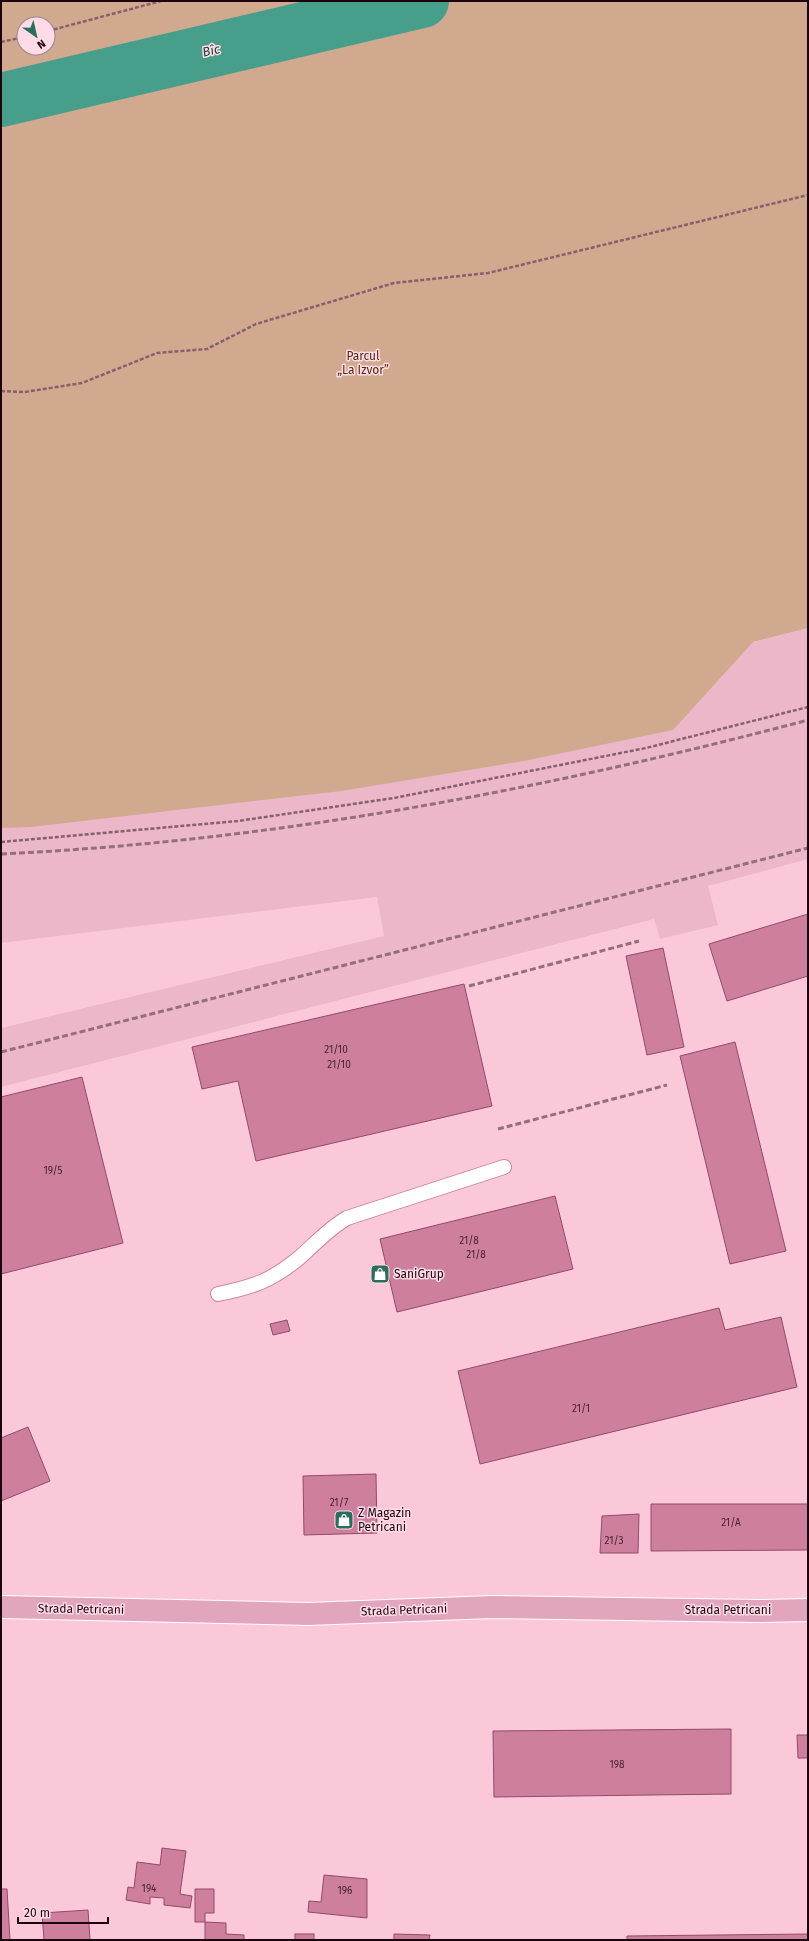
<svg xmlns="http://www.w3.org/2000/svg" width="809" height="1941" font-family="'Fira Sans',sans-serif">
<rect width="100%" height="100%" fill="#fbc8da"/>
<!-- built -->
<path fill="#ecb7c9" d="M808 628V859L708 886 718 925 660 939 654 919 1 1087V1028L384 936 377 897 1 943V769L747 644Z"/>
<!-- green -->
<path fill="#d0a98f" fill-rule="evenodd" d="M1 1H808V628L753 642 673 730 524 761 341 791 31 827 1 828ZM24 24H48V48H24Z"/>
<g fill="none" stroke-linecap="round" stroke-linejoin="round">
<!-- river -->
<path stroke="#479e8a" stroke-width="54" d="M1 100 422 1"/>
</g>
<!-- building -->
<g fill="#ce7f9d" stroke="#934a68">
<path d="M808 914V976L727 1001 709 944Z"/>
<path d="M663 948 684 1047 647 1055 626 956Z"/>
<path d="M464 984 492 1106 256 1161 238 1081 202 1089 192 1047Z"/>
<path d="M735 1042 786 1251 730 1264 680 1056Z"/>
<path d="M82 1077 123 1243 1 1274V1097Z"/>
<path d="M555 1196 573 1269 397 1312 380 1239Z"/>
<path d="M719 1308 725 1330 781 1317 797 1387 480 1464 458 1371Z"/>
<path d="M287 1320 290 1331 273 1335 270 1324Z"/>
<path d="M28 1427 50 1481 1 1501V1438Z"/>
<path d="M376 1474 377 1533 304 1535 303 1476Z"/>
<path d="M651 1504H808V1550L651 1551Z"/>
<path d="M639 1514 638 1553H600L602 1516Z"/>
<path d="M731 1729V1794L494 1797 493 1731Z"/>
<path d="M797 1735H808V1758H798Z"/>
<path d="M162 1848 186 1851 180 1894 192 1896 190 1908 164 1905V1898L150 1897V1904L126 1900 128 1887 134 1888 137 1862 160 1865Z"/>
<path d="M324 1875 367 1879V1918L308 1912 309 1901 321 1902Z"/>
<path d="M1 1889H7L10 1940H1Z"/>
<path d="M195 1889H214V1913H205V1922H195Z"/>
<path d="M88 1910 90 1940H44L42 1913Z"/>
<path d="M205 1922 226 1923V1934L244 1935V1940H205Z"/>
<rect x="295" y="1934" width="19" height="6"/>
<path d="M394 1934 430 1935 429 1940H394Z"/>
<path d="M808 1934V1940H627V1936Z"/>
</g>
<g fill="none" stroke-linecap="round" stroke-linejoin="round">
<!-- service casing -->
<g stroke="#d0819e" stroke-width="16">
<path id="service" d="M218 1294C253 1287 271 1281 299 1258 315 1244 328 1229 347 1218L504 1167"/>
</g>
<!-- primary casing -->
<g stroke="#fff" stroke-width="24">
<path id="primary" d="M1 1607 308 1614 492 1607 759 1611 808 1610"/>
</g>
<!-- path -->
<g stroke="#86606e" stroke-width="2.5" stroke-dasharray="4 2" stroke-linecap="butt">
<path d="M48 31 161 1"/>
<path d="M1 42 24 37"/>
<path d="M1 391 25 392 82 383 157 353 207 349 256 324 394 283 488 273 808 195"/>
<path d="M1 842 238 821 394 798 646 748 808 707"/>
</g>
<!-- service -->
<use href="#service" stroke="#fff" stroke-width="14"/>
<!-- primary -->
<use href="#primary" stroke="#e1a6be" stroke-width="22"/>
<!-- rail -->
<g stroke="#956e7d" stroke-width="3" stroke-dasharray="6 3" stroke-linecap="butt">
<path d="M1 854C274 841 544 790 808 720"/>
<path d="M469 986 639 941"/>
<path d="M1 1052 808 848"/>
<path d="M498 1129 667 1085"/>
</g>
</g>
<!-- icons -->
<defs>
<g id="shop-square" transform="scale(1)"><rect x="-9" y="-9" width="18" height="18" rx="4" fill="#2b6e5f" stroke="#fedbe6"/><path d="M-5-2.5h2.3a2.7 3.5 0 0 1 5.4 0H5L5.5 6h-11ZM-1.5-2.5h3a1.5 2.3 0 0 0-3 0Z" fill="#fff"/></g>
</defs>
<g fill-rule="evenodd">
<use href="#shop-square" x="380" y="1274"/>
<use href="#shop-square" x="344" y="1520"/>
</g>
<g text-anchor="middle" stroke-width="3" stroke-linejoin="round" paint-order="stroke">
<!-- number labels -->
<g font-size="10" fill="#492232">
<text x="336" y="1053">21/10</text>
<text x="339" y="1068">21/10</text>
<text x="53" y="1174">19/5</text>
<text x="469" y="1244">21/8</text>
<text x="476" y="1258">21/8</text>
<text x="581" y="1412">21/1</text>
<text x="339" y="1506">21/7</text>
<text x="731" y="1526">21/A</text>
<text x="614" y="1544">21/3</text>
<text x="617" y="1768">198</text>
<text x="149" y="1892">194</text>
<text x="345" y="1894">196</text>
</g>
<!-- park labels -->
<g font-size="12" fill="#542d0e" stroke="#fedbe6">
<text x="363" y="360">Parcul<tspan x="363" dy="14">„La Izvor”</tspan></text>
</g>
<!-- poi labels -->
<g font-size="12" fill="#1d030e" stroke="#fedbe6" text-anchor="start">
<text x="394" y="1278">SaniGrup</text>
<text x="358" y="1517">Z Magazin<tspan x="358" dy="14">Petricani</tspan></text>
</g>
<!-- street labels -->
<g font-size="12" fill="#1d030e" stroke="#fedbe6">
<text transform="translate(81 1609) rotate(1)" y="4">Strada Petricani</text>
<text transform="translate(404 1610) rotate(-2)" y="4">Strada Petricani</text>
<text x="728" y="1614">Strada Petricani</text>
</g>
<!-- water labels -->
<g font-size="13" font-style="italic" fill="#163e35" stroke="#fedbe6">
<text transform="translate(211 50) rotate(-13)" y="5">Bîc</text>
</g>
</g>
<!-- border -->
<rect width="809" height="1941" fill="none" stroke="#1d030e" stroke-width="4"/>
<!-- north arrow -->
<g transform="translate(36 36) rotate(146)"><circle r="19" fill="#fedbe6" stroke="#a48590"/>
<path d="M0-3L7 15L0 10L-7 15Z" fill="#2b6e5f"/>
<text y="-6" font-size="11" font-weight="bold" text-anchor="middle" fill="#1d030e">N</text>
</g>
<!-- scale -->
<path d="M18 1917v6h90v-6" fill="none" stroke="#1d030e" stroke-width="2"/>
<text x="24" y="1917" font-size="12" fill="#1d030e" stroke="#fedbe6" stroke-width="3" paint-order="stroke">20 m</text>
</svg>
